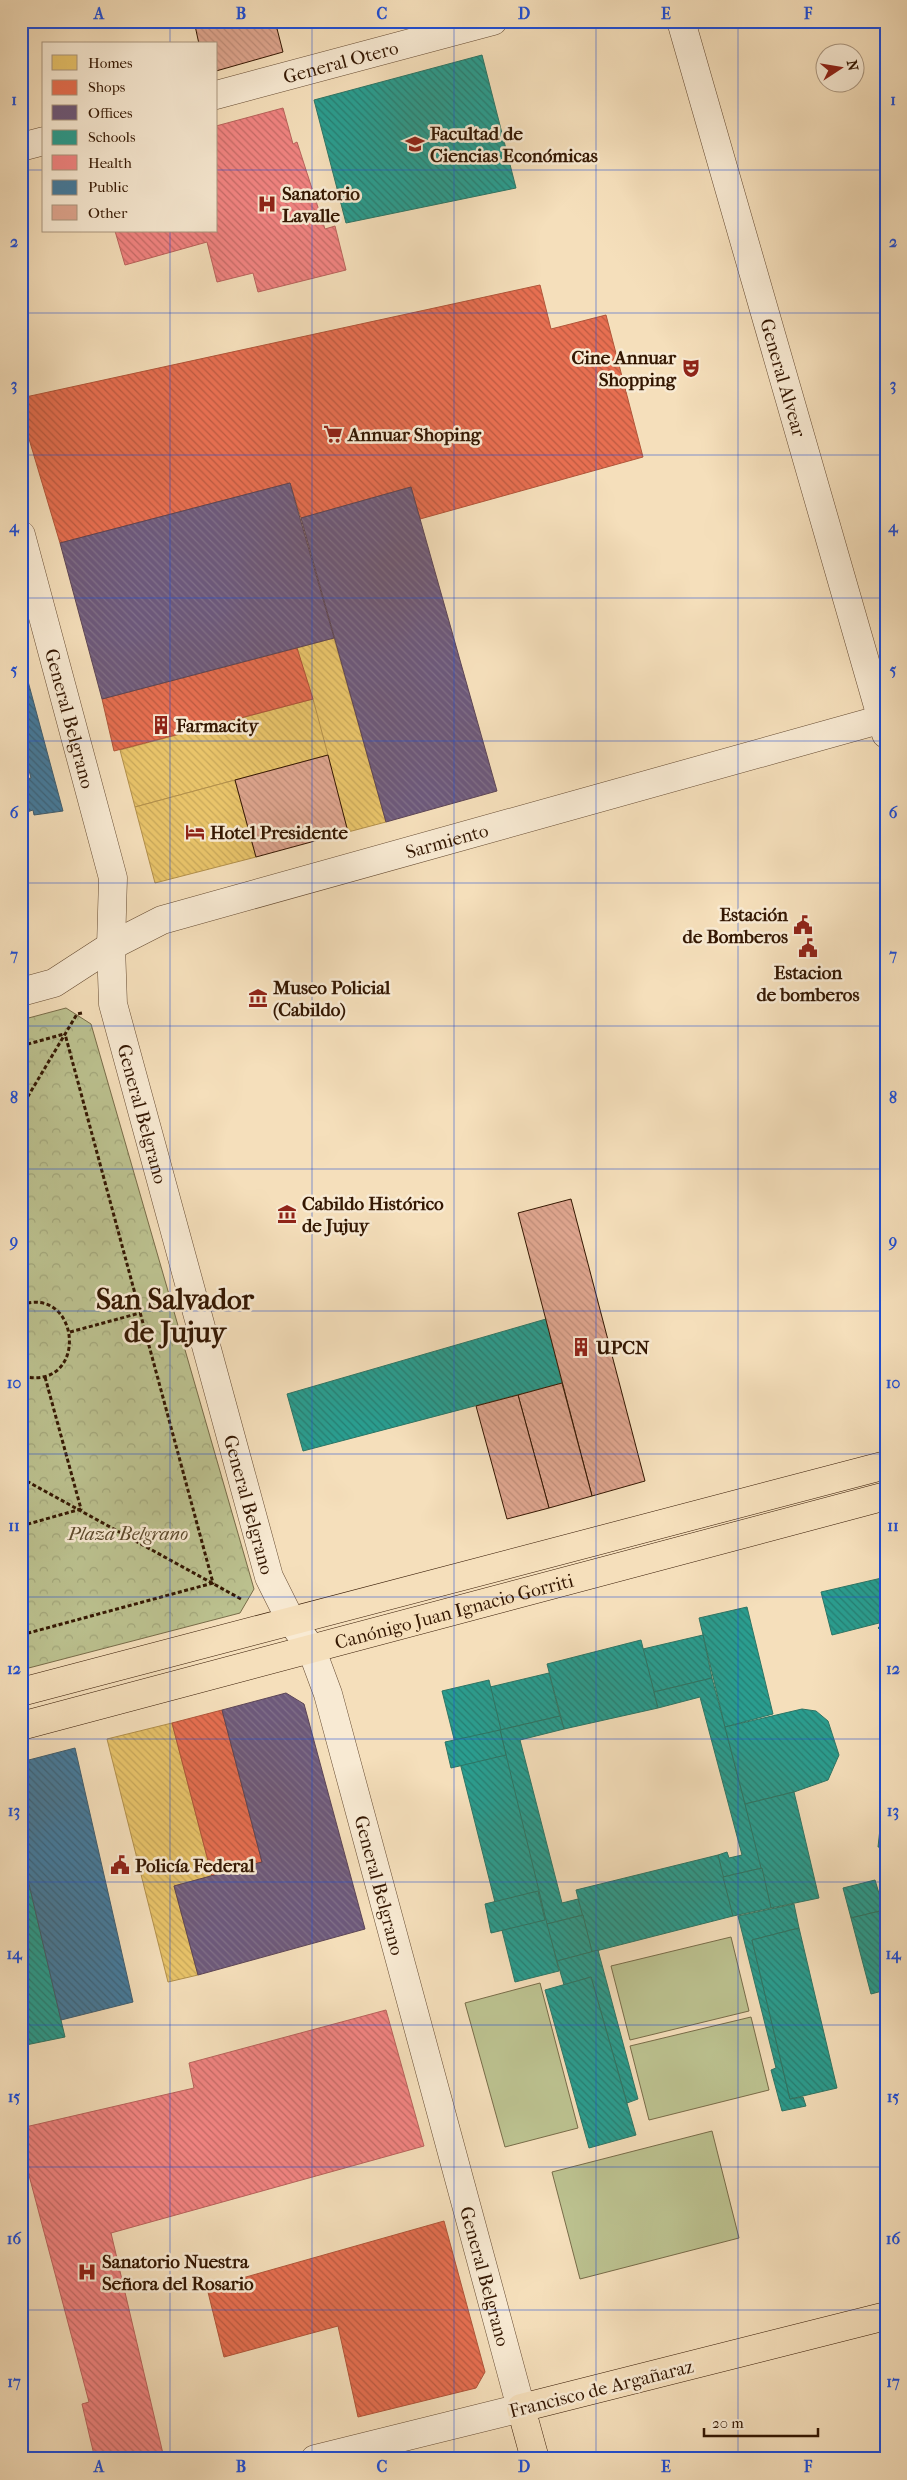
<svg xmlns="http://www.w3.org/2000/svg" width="907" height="2480" font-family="'IM FELL French Canon',serif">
<defs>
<pattern id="park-crowns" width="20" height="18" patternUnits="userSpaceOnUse" patternTransform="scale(1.25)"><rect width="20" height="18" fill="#bcc290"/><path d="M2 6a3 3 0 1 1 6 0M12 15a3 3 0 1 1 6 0" fill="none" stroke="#a2a67b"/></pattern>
<pattern id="homes-back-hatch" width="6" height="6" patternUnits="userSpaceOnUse" patternTransform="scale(1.25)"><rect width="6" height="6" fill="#e9c46a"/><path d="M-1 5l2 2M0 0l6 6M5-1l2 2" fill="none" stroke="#c8a85a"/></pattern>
<pattern id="shops-back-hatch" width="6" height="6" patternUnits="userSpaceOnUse" patternTransform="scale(1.25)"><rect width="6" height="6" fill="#e76f51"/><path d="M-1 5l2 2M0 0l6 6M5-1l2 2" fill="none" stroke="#bc5a41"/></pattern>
<pattern id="offices-back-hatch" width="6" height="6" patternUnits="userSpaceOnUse" patternTransform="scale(1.25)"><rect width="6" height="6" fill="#6d597a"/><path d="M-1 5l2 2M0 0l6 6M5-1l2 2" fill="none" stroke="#827188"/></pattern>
<pattern id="schools-back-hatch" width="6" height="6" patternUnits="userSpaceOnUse" patternTransform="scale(1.25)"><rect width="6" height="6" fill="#2a9d8f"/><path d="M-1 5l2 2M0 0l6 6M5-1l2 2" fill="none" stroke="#257f73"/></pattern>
<pattern id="health-back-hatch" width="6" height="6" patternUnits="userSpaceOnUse" patternTransform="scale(1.25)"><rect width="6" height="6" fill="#f28482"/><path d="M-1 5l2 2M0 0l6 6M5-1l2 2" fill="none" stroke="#c56b68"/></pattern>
<pattern id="public-back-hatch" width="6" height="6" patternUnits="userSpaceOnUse" patternTransform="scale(1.25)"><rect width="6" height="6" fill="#457b9d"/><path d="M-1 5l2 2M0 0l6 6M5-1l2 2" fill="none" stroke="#3a647e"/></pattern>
<pattern id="building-back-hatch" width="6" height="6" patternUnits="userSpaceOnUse" patternTransform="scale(1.25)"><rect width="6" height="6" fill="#dea58e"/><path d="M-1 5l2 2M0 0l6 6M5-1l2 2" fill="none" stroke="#bf8d79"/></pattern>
</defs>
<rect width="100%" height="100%" fill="#f5dfbb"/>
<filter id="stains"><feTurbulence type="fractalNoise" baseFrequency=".004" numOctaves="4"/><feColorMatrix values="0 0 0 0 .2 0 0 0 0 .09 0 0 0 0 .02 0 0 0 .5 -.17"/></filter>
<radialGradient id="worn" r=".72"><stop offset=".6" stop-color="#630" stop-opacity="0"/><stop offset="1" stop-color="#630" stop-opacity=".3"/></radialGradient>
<!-- park -->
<path fill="url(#park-crowns)" stroke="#786c49" d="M66 1008 91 1024 254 1589 240 1613 21 1670V1020Z"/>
<!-- garden -->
<g fill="#bcc290" stroke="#786c49">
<path d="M731 1937 749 2011 630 2040 611 1966Z"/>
<path d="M540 1983 578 2128 505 2147 465 2003Z"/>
<path d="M751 2017 769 2090 649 2120 630 2046Z"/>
<path d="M712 2131 739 2238 580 2279 552 2172Z"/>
</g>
<!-- homes -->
<g fill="url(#homes-back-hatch)" stroke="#b3904b">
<path d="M334 638 386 822 348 832 297 648Z"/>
<path d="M313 699 328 755 135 807 120 750Z"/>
<path d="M235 780 256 857 155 883 135 807Z"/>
<path d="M172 1723 212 1876 174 1886 198 1975 168 1982 107 1739Z"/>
</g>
<!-- shops -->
<g fill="url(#shops-back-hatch)" stroke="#b15539">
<path d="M540 285 551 329 606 315 643 457 420 519 411 487 301 518 290 483 60 543 21 412V398Z"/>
<path d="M297 648 313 699 114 751 102 699Z"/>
<path d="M222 1710 262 1862 212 1876 172 1723Z"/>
<path d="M444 2221 485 2372 476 2388 358 2417 338 2326 224 2357 207 2288Z"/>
</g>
<!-- offices -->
<g fill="url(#offices-back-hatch)" stroke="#5c4556">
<path d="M290 483 334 638 102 699 60 543Z"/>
<path d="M411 487 497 791 386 822 301 518Z"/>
<path d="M286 1693 304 1704 365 1929 198 1975 174 1886 262 1862 222 1710Z"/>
</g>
<!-- schools -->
<g fill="url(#schools-back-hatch)" stroke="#2d7565">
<path d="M482 55 516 188 346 223 314 100Z"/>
<path d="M546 1319 562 1383 303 1451 287 1394Z"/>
<path d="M886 1577V1620L883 1622 832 1635 821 1592Z"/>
<path d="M747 1607 773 1714 725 1727 699 1618Z"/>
<path d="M886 1619V1635L878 1628Z"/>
<path d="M703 1635 712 1678 654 1692 643 1649Z"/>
<path d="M641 1640 658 1708 564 1729 547 1664Z"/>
<path d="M549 1673 560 1716 500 1730 490 1687Z"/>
<path d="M712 1678 762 1868 723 1877 718 1855 727 1852 729 1858 742 1855 700 1697 658 1708 654 1692Z"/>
<path d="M489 1680 559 1971 515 1982 442 1691Z"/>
<path d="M802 1709 816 1711 828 1721 839 1755 828 1780 794 1792 745 1804 725 1727Z"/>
<path d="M560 1716 564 1729 520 1740 562 1903 578 1899 583 1915 547 1924 500 1730Z"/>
<path d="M500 1730 506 1755 451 1768 445 1742Z"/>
<path d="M886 1774V1848L878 1847Z"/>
<path d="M794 1792 819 1898 771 1908 745 1804Z"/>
<path d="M21 1850 65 2037 21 2046Z"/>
<path d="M718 1855 733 1916 592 1952 576 1890Z"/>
<path d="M762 1868 771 1908 733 1916 723 1877Z"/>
<path d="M875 1880 884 1910 851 1918 843 1888Z"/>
<path d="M538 1891 545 1920 491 1933 485 1904Z"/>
<path d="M886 1896V1990L871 1994 851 1918 884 1910 880 1897Z"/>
<path d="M794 1904 799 1928 752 1940 790 2099 803 2097 806 2106 782 2111 771 2070 776 2068 738 1916Z"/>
<path d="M583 1915 592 1952 557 1961 547 1924Z"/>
<path d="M799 1928 837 2088 790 2099 752 1940Z"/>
<path d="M598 1950 638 2099 627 2103 591 1977 564 1985 557 1961Z"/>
<path d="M591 1977 636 2135 589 2148 545 1990Z"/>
</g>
<!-- health -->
<g fill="url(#health-back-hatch)" stroke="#b9635c">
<path d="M283 108 293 144 297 142 325 229 335 226 346 270 258 292 253 273 217 282 207 242 125 265 115 231H216V126Z"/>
<path d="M386 2010 424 2146 111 2233 164 2458 95 2459 82 2404 89 2402 21 2145V2128L194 2088 189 2063Z"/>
</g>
<!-- public -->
<g fill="url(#public-back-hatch)" stroke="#405d6e">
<path d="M21 654 29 685 63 811 34 815 33 810 21 814V780L31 778 21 740Z"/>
<path d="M75 1748 133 2002 61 2020 21 1850V1762Z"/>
</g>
<!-- building -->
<g fill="url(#building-back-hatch)" stroke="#341702">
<path d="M194 21H275L283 52 216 71V44H199Z"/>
<path d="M328 755 348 832 256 857 235 780Z"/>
<path d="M571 1199 645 1481 592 1496 518 1213Z"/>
<path d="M562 1383 592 1496 549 1508 518 1395Z"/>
<path d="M518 1395 549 1508 507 1519 476 1406Z"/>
</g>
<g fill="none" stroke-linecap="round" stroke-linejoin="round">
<!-- minor casing -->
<g stroke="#644930" stroke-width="29">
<g id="minor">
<path id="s1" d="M681 21 886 734"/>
<path id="s2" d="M216 95 493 21"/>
<path d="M21 147 44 141"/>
<path id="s3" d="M21 535 113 878 111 946 113 1004 269 1577 291 1621 311 1648 328 1694 521 2408 315 2459"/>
<path id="s4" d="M21 992 54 983 111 946 162 920 886 718"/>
</g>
</g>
<!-- major casing -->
<g stroke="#341702" stroke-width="29">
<g id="major">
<path d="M21 1692 886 1465"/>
<path id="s5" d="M21 1726 886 1496"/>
<path d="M535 2459 521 2408 886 2316"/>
</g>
</g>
<!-- path -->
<g stroke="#341702" stroke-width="3" stroke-dasharray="4 2.5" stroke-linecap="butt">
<path d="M21 1046 64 1034"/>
<path d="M21 1108 77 1014 82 1013"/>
<path d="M21 1280 28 1303"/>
<path d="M21 1305C81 1284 90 1393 21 1376"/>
<path d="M70 1332 140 1313"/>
<path d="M21 1478 241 1599"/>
<path d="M21 1526 81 1509 45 1377"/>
<path d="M21 1635 213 1583 65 1034"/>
</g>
<!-- minor -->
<use href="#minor" stroke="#f8ead3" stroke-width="28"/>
<!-- major -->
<use href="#major" stroke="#f5dfbb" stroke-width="28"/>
</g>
<!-- grid -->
<path fill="none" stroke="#1d4ed8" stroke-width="1" stroke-opacity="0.55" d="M170 21V44M312 21V2459M454 21V2459M596 21V2459M738 21V2459M21 170H44M216 170H886M170 231V2459M21 313H886M21 455H886M21 598H886M21 741H886M21 883H886M21 1026H886M21 1169H886M21 1311H886M21 1454H886M21 1597H886M21 1739H886M21 1882H886M21 2025H886M21 2167H886M21 2310H886"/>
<!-- icons -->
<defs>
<g id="university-bare" transform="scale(1.5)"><path d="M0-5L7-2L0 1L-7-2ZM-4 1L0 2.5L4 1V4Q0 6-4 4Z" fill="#8f2418" stroke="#f8ead3" stroke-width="2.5" paint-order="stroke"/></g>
<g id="hospital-bare" transform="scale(1.5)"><path d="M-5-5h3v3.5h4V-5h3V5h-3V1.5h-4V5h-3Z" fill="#8f2418" stroke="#f8ead3" stroke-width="2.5" paint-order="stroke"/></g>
<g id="theatre-bare" transform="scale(1.5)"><path d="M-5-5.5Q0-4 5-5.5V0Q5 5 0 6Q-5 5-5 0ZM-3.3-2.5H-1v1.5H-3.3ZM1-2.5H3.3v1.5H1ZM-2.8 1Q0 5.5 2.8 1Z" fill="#8f2418" stroke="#f8ead3" stroke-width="2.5" paint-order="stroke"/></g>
<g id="supermarket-bare" transform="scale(1.5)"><path d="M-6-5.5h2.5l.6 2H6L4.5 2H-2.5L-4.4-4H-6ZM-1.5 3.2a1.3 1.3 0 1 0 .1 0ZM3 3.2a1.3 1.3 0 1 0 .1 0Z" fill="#8f2418" stroke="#f8ead3" stroke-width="2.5" paint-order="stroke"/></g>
<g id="building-bare" transform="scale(1.5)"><path d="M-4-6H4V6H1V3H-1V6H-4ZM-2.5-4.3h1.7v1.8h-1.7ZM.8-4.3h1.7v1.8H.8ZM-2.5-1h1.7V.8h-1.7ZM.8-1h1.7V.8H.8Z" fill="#8f2418" stroke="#f8ead3" stroke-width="2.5" paint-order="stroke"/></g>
<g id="hotel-bare" transform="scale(1.5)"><path d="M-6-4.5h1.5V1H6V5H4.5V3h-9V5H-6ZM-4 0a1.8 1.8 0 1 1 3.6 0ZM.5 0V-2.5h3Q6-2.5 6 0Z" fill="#8f2418" stroke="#f8ead3" stroke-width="2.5" paint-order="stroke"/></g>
<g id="civic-bare" transform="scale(1.5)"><path d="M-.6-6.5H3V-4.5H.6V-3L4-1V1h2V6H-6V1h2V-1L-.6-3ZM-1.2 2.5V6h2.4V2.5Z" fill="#8f2418" stroke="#f8ead3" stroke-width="2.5" paint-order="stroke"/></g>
<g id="museum-bare" transform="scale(1.5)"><path d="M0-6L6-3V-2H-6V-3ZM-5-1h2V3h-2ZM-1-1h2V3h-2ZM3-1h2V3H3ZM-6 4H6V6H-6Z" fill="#8f2418" stroke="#f8ead3" stroke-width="2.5" paint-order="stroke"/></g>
</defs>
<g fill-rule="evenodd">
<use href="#university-bare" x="415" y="144"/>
<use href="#hospital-bare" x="267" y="204"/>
<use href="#theatre-bare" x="691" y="368"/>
<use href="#supermarket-bare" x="333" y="434"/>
<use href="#building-bare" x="161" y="725"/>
<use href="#hotel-bare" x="195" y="832"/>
<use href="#civic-bare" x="803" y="925"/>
<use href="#civic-bare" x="808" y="948"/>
<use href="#museum-bare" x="258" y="998"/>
<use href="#museum-bare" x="287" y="1214"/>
<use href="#building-bare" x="581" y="1347"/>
<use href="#civic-bare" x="120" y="1865"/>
<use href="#hospital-bare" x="87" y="2272"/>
</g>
<g text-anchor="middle" stroke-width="5" stroke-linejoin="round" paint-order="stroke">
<!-- street labels -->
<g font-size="19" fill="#341702" stroke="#f8ead3">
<text dy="7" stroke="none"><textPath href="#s2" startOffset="129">General Otero</textPath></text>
<text dy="7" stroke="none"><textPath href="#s1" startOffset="371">General Alvear</textPath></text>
<text dy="7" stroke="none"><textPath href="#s3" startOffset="190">General Belgrano</textPath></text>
<text dy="7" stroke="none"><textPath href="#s4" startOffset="455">Sarmiento</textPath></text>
<text dy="7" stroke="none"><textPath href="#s3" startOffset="595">General Belgrano</textPath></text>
<text dy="7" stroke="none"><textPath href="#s3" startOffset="1000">General Belgrano</textPath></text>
<text dy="7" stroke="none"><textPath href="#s5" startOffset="448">Canónigo Juan Ignacio Gorriti</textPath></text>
<text dy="7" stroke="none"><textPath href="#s3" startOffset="1405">General Belgrano</textPath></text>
<text dy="7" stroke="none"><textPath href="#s3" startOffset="1810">General Belgrano</textPath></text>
<text transform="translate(601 2388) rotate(-14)" y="7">Francisco de Argañaraz</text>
</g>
<!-- poi labels -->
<g font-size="19" font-weight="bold" fill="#341702" stroke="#f8ead3" text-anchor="start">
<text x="430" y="140">Facultad de<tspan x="430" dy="22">Ciencias Económicas</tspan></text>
<text x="282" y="200">Sanatorio<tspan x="282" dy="22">Lavalle</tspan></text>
<text x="676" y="364" text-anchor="end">Cine Annuar<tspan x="676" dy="22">Shopping</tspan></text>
<text x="348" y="441">Annuar Shoping</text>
<text x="176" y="732">Farmacity</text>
<text x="210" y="839">Hotel Presidente</text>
<text x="788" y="921" text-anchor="end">Estación<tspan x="788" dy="22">de Bomberos</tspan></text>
<text x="808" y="979" text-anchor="middle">Estacion<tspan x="808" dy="22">de bomberos</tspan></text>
<text x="273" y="994">Museo Policial<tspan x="273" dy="22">(Cabildo)</tspan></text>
<text x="302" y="1210">Cabildo Histórico<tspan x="302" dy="22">de Jujuy</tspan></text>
<text x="596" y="1354">UPCN</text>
<text x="135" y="1872">Policía Federal</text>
<text x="102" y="2268">Sanatorio Nuestra<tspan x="102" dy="22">Señora del Rosario</tspan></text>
</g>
<!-- park labels -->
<g font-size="19" font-style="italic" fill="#5d4a2d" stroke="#f8ead3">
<text x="128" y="1540">Plaza Belgrano</text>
</g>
<!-- town labels -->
<g font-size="29" font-weight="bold" fill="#341702" stroke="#f8ead3">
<text x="175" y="1309">San Salvador<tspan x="175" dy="33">de Jujuy</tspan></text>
</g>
</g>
<!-- margin -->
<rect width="907" height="2480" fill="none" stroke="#f5dfbb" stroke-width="55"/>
<!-- legend -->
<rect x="42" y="42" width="175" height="190" fill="#f8ead3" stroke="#aa967f"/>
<rect x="52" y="55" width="25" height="15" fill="#e9c46a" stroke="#aa967f"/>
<text x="88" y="68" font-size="15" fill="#341702">Homes</text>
<rect x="52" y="80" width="25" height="15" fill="#e76f51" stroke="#aa967f"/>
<text x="88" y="92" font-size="15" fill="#341702">Shops</text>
<rect x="52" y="105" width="25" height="15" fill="#6d597a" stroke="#aa967f"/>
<text x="88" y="118" font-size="15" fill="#341702">Offices</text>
<rect x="52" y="130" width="25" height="15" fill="#2a9d8f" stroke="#aa967f"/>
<text x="88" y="142" font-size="15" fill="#341702">Schools</text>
<rect x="52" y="155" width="25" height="15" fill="#f28482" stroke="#aa967f"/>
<text x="88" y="168" font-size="15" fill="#341702">Health</text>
<rect x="52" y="180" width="25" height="15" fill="#457b9d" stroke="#aa967f"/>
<text x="88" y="192" font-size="15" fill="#341702">Public</text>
<rect x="52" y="205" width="25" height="15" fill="#dea58e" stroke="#aa967f"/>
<text x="88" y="218" font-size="15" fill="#341702">Other</text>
<!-- north arrow -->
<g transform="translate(840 68) rotate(78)"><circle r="24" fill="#f8ead3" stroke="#aa967f"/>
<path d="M0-4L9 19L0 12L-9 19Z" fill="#8f2418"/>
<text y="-8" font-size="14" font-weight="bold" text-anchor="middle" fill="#341702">N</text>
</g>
<!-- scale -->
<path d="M704 2428v8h114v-8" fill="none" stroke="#341702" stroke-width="2.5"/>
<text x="712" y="2428" font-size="15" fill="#341702" stroke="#f8ead3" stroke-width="4" paint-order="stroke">20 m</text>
<rect x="28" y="28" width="852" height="2424" fill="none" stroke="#1d4ed8" stroke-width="2"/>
<g font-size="16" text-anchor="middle" font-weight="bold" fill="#1d4ed8">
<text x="99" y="19">A</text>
<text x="241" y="19">B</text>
<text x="382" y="19">C</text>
<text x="524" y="19">D</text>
<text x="666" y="19">E</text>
<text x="808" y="19">F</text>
<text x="14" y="105">1</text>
<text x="893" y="105">1</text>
<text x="14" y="247">2</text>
<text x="893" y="247">2</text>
<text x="14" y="390">3</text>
<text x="893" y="390">3</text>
<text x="14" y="532">4</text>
<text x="893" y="532">4</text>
<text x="14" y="675">5</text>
<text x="893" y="675">5</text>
<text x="14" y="818">6</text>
<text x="893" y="818">6</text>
<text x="14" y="960">7</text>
<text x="893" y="960">7</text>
<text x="14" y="1103">8</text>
<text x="893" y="1103">8</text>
<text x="14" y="1246">9</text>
<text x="893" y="1246">9</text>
<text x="14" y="1388">10</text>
<text x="893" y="1388">10</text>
<text x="14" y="1531">11</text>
<text x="893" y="1531">11</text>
<text x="14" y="1674">12</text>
<text x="893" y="1674">12</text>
<text x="14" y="1816">13</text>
<text x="893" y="1816">13</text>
<text x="14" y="1959">14</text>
<text x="893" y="1959">14</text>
<text x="14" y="2102">15</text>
<text x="893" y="2102">15</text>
<text x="14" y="2244">16</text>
<text x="893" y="2244">16</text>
<text x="14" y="2387">17</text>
<text x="893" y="2387">17</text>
<text x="99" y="2472">A</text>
<text x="241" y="2472">B</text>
<text x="382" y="2472">C</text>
<text x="524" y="2472">D</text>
<text x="666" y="2472">E</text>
<text x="808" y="2472">F</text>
</g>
<rect width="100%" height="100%" filter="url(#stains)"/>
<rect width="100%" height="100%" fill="url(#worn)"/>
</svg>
